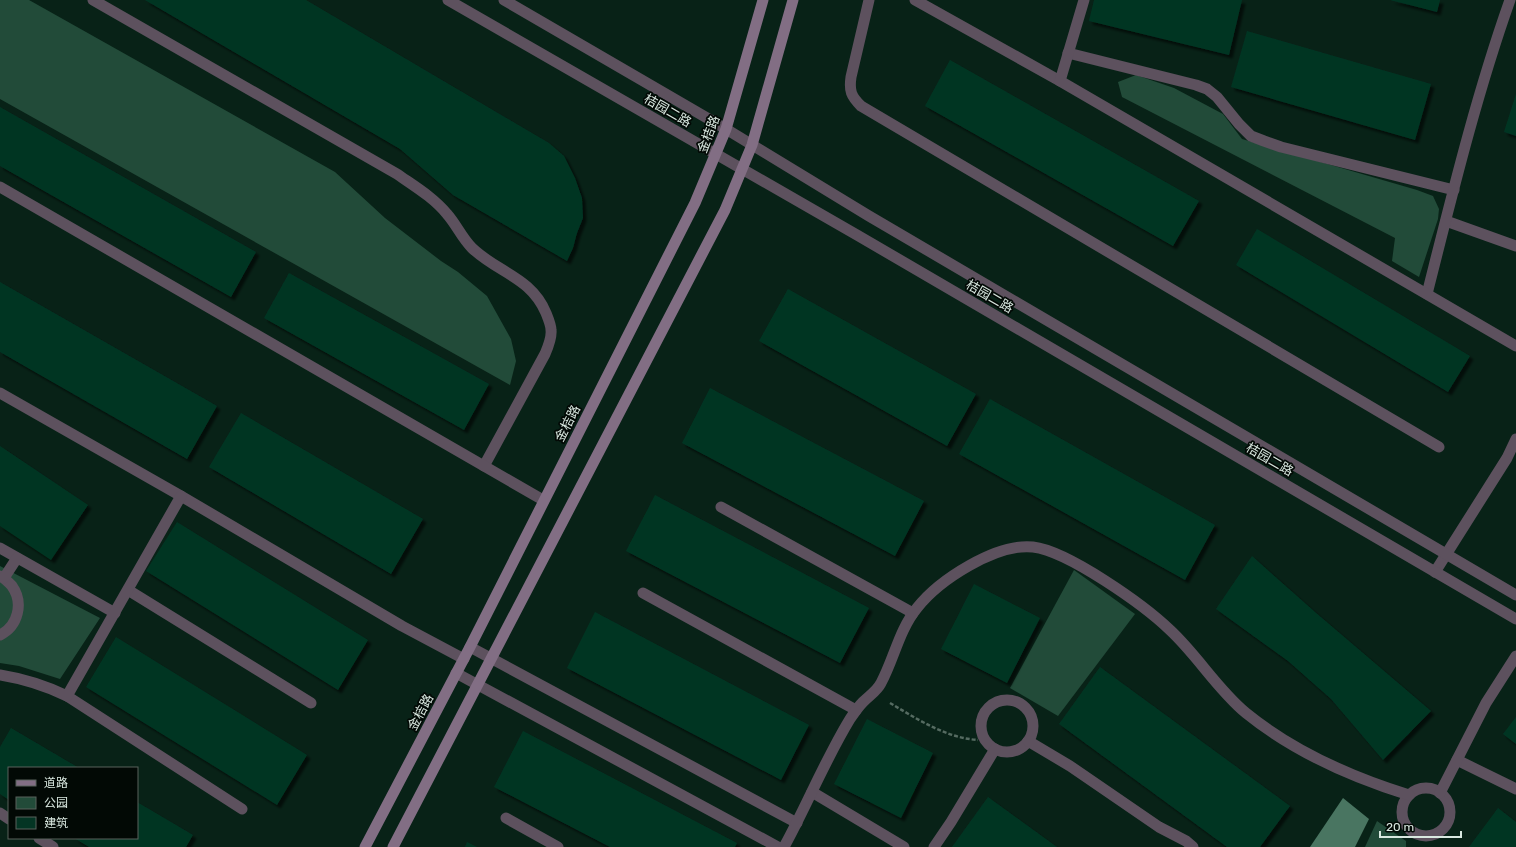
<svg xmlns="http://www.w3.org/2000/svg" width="1516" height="847" font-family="Rubik,'Noto Sans SC',sans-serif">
<defs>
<filter id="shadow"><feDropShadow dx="3.5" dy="3.5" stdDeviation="1" flood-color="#0009"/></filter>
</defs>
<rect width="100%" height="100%" fill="#082217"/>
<!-- green -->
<g fill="#224b39">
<path d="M0 0H29L335 172 385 218 441 261 458 272 487 296 511 339 516 361 510 385 0 99Z"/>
<path d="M1136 75 1174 88 1223 114 1242 139 1417 190 1433 196 1439 209 1438 219 1419 277 1392 261 1395 238 1122 97 1118 82Z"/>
<path d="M0 566 100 618 60 679 19 666 0 663Z"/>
<path d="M1074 570 1135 614 1058 716 1010 688Z"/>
<path d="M1377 821 1406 841V847H1365Z"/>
</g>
<!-- water -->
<path fill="#497561" d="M1343 798 1369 819 1355 847H1310Z"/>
<!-- building -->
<g fill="#043524" filter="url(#shadow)">
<path d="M145 0H306L549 143 564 156 575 178 582 198 583 218 577 233 573 248 567 261 453 195 400 149Z"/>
<path d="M1094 0H1242L1229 55 1089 21Z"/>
<path d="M1390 0H1440L1437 12Z"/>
<path d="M1247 31 1431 84 1415 140 1231 87Z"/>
<path d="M950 60 1199 201 1173 246 925 106Z"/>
<path d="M1516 94V136L1504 132Z"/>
<path d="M0 107 256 252 231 297 0 166Z"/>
<path d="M1257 229 1470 356 1448 392 1236 265Z"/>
<path d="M289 273 489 384 464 430 264 318Z"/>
<path d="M0 282 217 406 187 459 0 352Z"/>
<path d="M788 289 976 394 947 446 759 341Z"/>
<path d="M710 388 924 501 895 556 682 443Z"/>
<path d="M990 399 1215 525 1185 580 959 454Z"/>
<path d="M241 413 423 519 391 574 209 467Z"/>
<path d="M0 446 88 505 51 560 0 526Z"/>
<path d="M655 495 869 608 840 663 626 551Z"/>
<path d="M177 522 368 640 338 690 146 571Z"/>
<path d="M1252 556 1315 612 1431 711 1383 760 1331 699 1288 661 1216 609Z"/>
<path d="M974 584 1040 618 1007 683 941 649Z"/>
<path d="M595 612 809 725 781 780 567 668Z"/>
<path d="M116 637 307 755 277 805 86 687Z"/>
<path d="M1100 667 1290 806 1260 847H1227L1059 724Z"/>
<path d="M1516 717V744L1503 734Z"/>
<path d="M867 719 933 753 901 818 834 784Z"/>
<path d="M11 728 79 768H9V800L0 794V747Z"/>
<path d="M523 731 737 843 735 847H610L494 787Z"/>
<path d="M988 797 1057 847H952Z"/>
<path d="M137 802 193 835 186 847H89L74 838H137Z"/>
<path d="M1498 808 1516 822V847H1469Z"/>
<path d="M467 842 477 847H465Z"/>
</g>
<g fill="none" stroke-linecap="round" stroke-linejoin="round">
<!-- path -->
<path stroke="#556b61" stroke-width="2.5" stroke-dasharray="4 2" stroke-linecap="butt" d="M890 703C917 719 946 738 978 740"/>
<!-- service -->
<g stroke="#5d515e" stroke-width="11">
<path d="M93 0 397 174C414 186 433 197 447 214 456 224 462 238 472 248 498 273 531 277 546 313 548 318 551 325 551 330 552 338 548 347 545 354L484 466"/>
<path d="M869 0 851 77C849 91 851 96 861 106L1439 447"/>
<path d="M915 0 1060 81"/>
<path d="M1068 53 1196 85 1207 89 1217 97 1239 124 1251 136 1264 141 1281 147 1454 190"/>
<path d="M0 187 543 500"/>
<path d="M1446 221 1516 246"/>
<path d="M1427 294C1452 195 1476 96 1510 0"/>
<path d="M721 507 913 613"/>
<path d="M0 548 115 613"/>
<path d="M0 576C5 578 8 582 12 586 24 603 18 626 0 635"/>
<path d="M128 590 311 703"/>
<path d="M643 593 856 710"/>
<path d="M470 647 797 823"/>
<path d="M456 673 778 847"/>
<path d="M67 696 242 809"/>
<circle cx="1007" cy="726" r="26"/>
<path d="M1028 741 1070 766 1159 827 1186 841 1193 847"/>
<path d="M1457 760 1516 789"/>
<path d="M812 792 904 847"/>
<path d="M0 813 9 819"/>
<path d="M506 818 558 847"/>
<path d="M39 838 53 847"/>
<path d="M934 847 951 822 995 749"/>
</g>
<!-- minor -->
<g stroke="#5d515e" stroke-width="11">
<path d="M1084 0 1060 81 1516 346"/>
<path d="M0 393 181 496 402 626 464 659"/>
<path d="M1435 572 1507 458 1516 439"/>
<path d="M4 578 17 558"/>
<path d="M0 675C25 679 44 685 67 696L181 496"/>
<circle cx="1426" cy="812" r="24"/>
<path d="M1440 793 1486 703 1516 656"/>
<path d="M784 847C807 805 825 760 850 719 854 713 858 707 863 702 870 695 877 691 881 683 894 659 899 630 917 608 939 580 996 543 1033 547 1068 551 1144 605 1170 630 1198 656 1217 689 1246 713 1294 752 1351 777 1409 795"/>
</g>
<!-- tertiary -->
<g stroke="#5d515e" stroke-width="11">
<path d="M448 0 857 235 1516 619"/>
<path d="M504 0 726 129 869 216 1516 595"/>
</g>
<!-- secondary -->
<g stroke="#826e84" stroke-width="11">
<path d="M365 847 470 647 695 203 726 129 763 0"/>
<path d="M393 847 725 210 752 145 793 0"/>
</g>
</g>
<g text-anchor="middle" stroke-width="3.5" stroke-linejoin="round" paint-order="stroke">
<!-- street labels -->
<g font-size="13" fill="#d9e8e0" stroke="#020905">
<text transform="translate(668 110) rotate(30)" y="5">桔园二路</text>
<text transform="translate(708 134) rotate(-69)" y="5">金桔路</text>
<text transform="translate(990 296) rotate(30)" y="5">桔园二路</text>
<text transform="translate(567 423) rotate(-63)" y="5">金桔路</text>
<text transform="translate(1270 459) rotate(30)" y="5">桔园二路</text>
<text transform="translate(420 712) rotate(-62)" y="5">金桔路</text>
</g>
</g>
<!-- legend -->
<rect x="8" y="767" width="130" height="72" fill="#020905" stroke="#58625d"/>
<rect x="16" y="780" width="20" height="6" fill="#826e84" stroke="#58625d"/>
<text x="44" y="787" font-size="12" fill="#d9e8e0">道路</text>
<rect x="16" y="797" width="20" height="12" fill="#224b39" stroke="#58625d"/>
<text x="44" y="807" font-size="12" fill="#d9e8e0">公园</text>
<rect x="16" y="817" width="20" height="12" fill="#043524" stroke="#58625d"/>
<text x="44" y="827" font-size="12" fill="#d9e8e0">建筑</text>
<!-- scale -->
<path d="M1380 831v6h81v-6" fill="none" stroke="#d9e8e0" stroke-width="2"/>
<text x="1386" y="831" font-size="12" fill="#d9e8e0" stroke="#020905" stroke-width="3" paint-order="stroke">20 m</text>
</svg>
